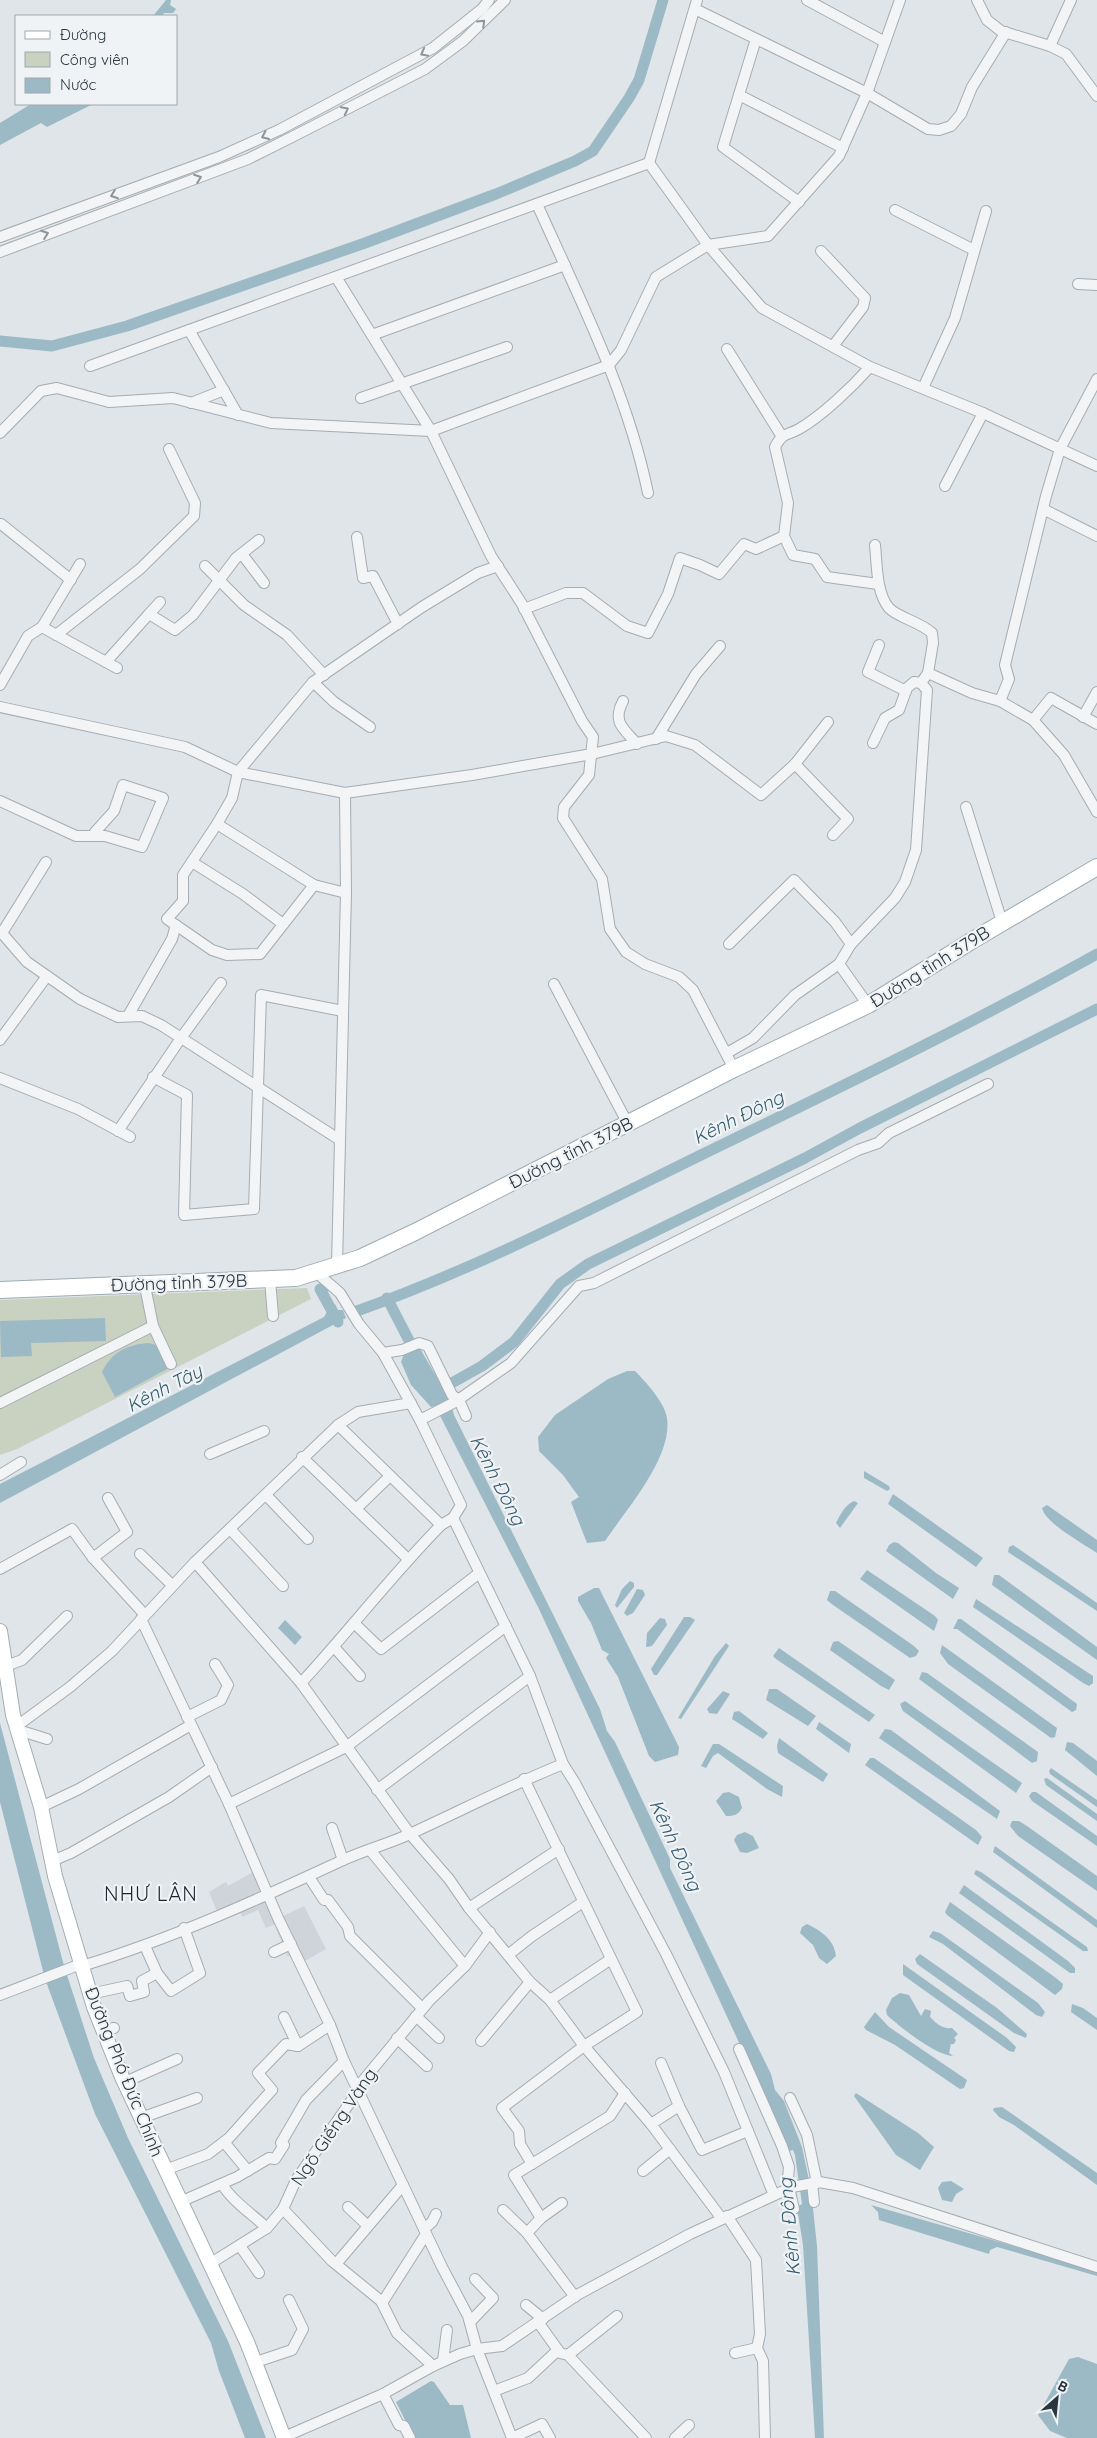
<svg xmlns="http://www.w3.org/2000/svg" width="1097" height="2438" font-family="Quicksand,sans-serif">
<rect width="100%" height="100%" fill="#dfe5e8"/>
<!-- built -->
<path fill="#ced4d9" d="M257 1870 279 1918 304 1906 326 1949 300 1964 295 1954 288 1957 276 1929 282 1927 280 1922 266 1928 258 1910 242 1917 239 1907 218 1914 209 1892 226 1882 228 1886Z"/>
<!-- green -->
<path fill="#c9d1c1" d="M307 1288 311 1299 17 1449 0 1455V1300Z"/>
<!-- water -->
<g fill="#9cbac6">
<path d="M166 0H171L170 5 176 9 173 13H164L162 16H153Z"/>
<path d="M31 104H93L47 127 41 123 0 145V123Z"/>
<path d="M335 1304 338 1310H343L346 1318 0 1503V1484L324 1317 329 1308Z"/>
<path d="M105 1318 106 1341 31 1343 32 1356 1 1357 0 1321Z"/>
<path d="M149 1343 156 1345 169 1368 115 1397 102 1372C111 1352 129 1344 149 1343Z"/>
<path d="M418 1345 450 1400 454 1415 600 1709 607 1731 615 1742 670 1859V1868L771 2074 775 2090 784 2101 802 2147 811 2190 817 2246 824 2438H815L803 2245 797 2207 802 2204 795 2155 793 2150 789 2151 539 1609 435 1406 431 1407 411 1385 401 1362 404 1354Z"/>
<path d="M627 1371H635C646 1382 665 1403 667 1418 673 1457 626 1510 605 1541L587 1543 571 1502 579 1497 563 1475 539 1451 538 1437 555 1415 608 1379Z"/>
<path d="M864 1471 889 1486 890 1489 887 1491 864 1478Z"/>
<path d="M893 1494 983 1558 976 1567 888 1504Z"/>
<path d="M854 1501 858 1503 840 1528 836 1523C840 1515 845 1505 854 1501Z"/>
<path d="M1047 1505 1097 1540V1553C1084 1544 1045 1523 1042 1508Z"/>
<path d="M894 1542 898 1543 936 1573 959 1588 953 1599 886 1551 889 1545Z"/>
<path d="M1013 1545 1097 1603V1611L1008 1552 1009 1547Z"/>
<path d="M867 1570 935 1616 938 1620 934 1631 860 1579Z"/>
<path d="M994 1575H999L1097 1647V1660L992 1585Z"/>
<path d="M630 1581 634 1583V1587L617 1608 615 1605 622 1589Z"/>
<path d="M594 1588H599L601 1592 679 1747 678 1755 655 1762 649 1756 618 1677 606 1658 609 1654 602 1650 591 1623 578 1601V1597Z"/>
<path d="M637 1589 643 1590 645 1595 633 1613 627 1616 624 1613Z"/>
<path d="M830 1591H835L914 1646 919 1651 916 1656 910 1658 833 1605 827 1600Z"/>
<path d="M976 1599 1093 1676V1683L1089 1686 1083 1683 973 1607Z"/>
<path d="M684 1617H690L695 1620 657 1675H654L651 1669Z"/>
<path d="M660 1618 665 1619 667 1625 652 1646 646 1647 647 1633Z"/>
<path d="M958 1619H961L1077 1704 1076 1710 1072 1712 957 1629H953Z"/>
<path d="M285 1620 302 1637 295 1645 278 1628Z"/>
<path d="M838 1641 895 1680 889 1690 881 1686 830 1650 833 1642Z"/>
<path d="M726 1643 729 1646 681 1719 678 1718 715 1656Z"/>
<path d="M942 1645 1057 1728 1055 1737 1051 1738 948 1664 940 1653Z"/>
<path d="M779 1648 875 1715 869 1722 776 1659 773 1656Z"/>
<path d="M922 1672 927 1673 1038 1752 1037 1761 1032 1763 919 1679Z"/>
<path d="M769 1689H777L816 1716 808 1726 766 1700Z"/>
<path d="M723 1691 730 1694 717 1714 709 1713 707 1709Z"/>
<path d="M905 1701 1022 1783 1016 1793 903 1711 900 1704Z"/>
<path d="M739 1711 768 1733 763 1739 732 1719 734 1712Z"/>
<path d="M819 1722 851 1744 849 1753 816 1729Z"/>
<path d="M0 1723 64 1966 94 2058 128 2138 228 2341 266 2438H245L219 2371 211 2343 95 2114 45 1979 0 1802Z"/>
<path d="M885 1729 891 1730 1000 1811 997 1819 879 1738Z"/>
<path d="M779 1738 828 1774 823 1782 778 1753 777 1746Z"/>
<path d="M1067 1742 1073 1743 1097 1761V1776L1065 1750Z"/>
<path d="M713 1744H719L783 1786 782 1797 767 1789 718 1753 713 1756 706 1768 701 1766Z"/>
<path d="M870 1758H874L976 1830 982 1837 978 1845 865 1765Z"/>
<path d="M1051 1768 1097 1800V1807L1050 1774 1049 1771Z"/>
<path d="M1047 1778 1097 1814V1821L1046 1785 1044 1779Z"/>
<path d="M729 1792 739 1797 742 1808C738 1815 734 1816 726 1816L716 1801 723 1793Z"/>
<path d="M1032 1792H1036L1097 1836V1846L1032 1801 1029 1796Z"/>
<path d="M1012 1821H1019L1027 1826 1097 1876V1891L1018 1836 1010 1826Z"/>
<path d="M745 1832 753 1836 759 1848 747 1853 740 1852 734 1840 737 1835Z"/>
<path d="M995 1846 1097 1920V1928L993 1852Z"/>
<path d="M976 1870 981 1872 1087 1947 1088 1951H1083L974 1874Z"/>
<path d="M964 1885 1068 1961 1075 1968V1973H1070L959 1893Z"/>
<path d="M950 1902 1056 1978 1063 1984 1062 1989 1055 1995 947 1915 945 1912Z"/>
<path d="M807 1924C821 1931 834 1939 836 1956L827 1964 819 1958 813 1945 800 1933 802 1927Z"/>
<path d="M933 1931 940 1933 1038 2003 1045 2012 1042 2017 1036 2015 943 1944 929 1937Z"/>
<path d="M920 1954 997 2008 1027 2034 1026 2038 1014 2033 917 1964 915 1959Z"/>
<path d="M903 1964 1007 2038 1016 2047 1014 2052 1009 2051 903 1975Z"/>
<path d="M900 1993 909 1995 921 2016 925 2009 931 2011 930 2017C937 2024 942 2029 952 2028L958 2034 954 2038 956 2040 954 2044H951L949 2053 953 2056C935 2055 900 2027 887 2015L886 2010 892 1998Z"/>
<path d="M1072 2004 1083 2008 1097 2018V2030L1071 2012Z"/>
<path d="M875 2012 889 2027 967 2080 964 2088 960 2089 954 2085 895 2045 866 2030 864 2027Z"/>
<path d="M856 2093 918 2133 934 2147 920 2170 896 2155 854 2096Z"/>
<path d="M1002 2107 1097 2173V2185L1014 2125 999 2117 993 2110 994 2108Z"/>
<path d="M951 2181 964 2189 956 2194 952 2202 942 2200 938 2188 942 2182Z"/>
<path d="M871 2205 1097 2270V2276L997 2247 990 2250 989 2254 879 2220 878 2212Z"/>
<path d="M1078 2357 1097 2364V2438H1067L1050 2431 1038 2415 1069 2359Z"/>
<path d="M431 2381 434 2382 450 2405H463L471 2438H414L396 2402Z"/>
</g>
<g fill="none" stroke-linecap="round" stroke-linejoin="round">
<!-- canal -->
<g stroke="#9cbac6" stroke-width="11">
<path d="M0 341 52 346 127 326 365 243 496 194 575 161 593 151 629 98 639 80 663 0"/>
<path d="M325 1287 320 1289 338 1322"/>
<path d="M387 1298 416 1354"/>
<path d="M357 1311C475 1269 587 1211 699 1156 832 1091 968 1026 1097 954"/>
<path d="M450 1384 482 1366 514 1342 560 1284 588 1264 805 1158 860 1128 1097 1009"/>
</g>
<!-- street casing -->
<g stroke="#a5adb2" stroke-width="12">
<g id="street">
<path d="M807 0 885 42"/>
<path d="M977 0 987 20 1001 31 1050 46 1066 54 1097 96"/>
<path d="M695 9 867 93 928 129 939 130 951 126 961 114 972 87 1006 32"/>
<path d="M756 39 723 147 799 202"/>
<path d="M1050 46 1071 0"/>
<path d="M739 95 843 148"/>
<path d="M649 163 708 245 762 308 870 367 983 413 1097 466"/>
<path d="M537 204C579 298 627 391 648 493"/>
<path d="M895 210 974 250"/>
<path d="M0 237 219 157 279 130 433 48 482 9 489 0"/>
<path d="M821 251 865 298 863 307 833 346"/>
<path d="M0 252 248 159 292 137 425 69 463 41 505 0"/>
<path d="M336 277 431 431 491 556 522 604 582 721 593 737 589 775 564 807 563 818 602 879 610 929 626 952 645 964 679 977 693 990 734 1069"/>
<path d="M1078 284 1097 285"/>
<path d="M189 330 238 415"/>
<path d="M372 335 565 265"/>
<path d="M727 349 781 435"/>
<path d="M90 366 649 163 697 0"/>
<path d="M870 367C853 386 822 416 799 429 786 436 783 432 775 447L788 503 784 536 793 555 815 559 827 577 878 584"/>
<path d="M923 388 955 318 986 211"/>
<path d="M361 398 507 347"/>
<path d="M191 403 224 390"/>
<path d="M0 433 41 391 57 388 109 402 173 398 271 423 431 431 609 365 621 350 656 277 708 245 768 236 839 156 867 93 900 0"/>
<path d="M945 486 983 413"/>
<path d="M1043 509 1097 536"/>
<path d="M1 524 71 580"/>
<path d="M357 537 363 578 373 576 398 624"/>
<path d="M875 545C877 563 876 593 889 608 897 617 920 622 932 633L933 643 928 673 972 693 1000 701 1033 720 1064 755 1097 812"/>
<path d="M242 554 264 583"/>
<path d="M205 566 244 605 287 635 324 675"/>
<path d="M160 602 149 614 175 630 193 615 236 558 259 540"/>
<path d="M524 609 566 593H583L627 626 648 633 668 594 680 558 700 565 719 574 744 544 756 549 784 536"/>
<path d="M42 627 117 668"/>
<path d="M56 635 140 569 194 516 195 503 169 449"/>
<path d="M879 645 868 672 906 691"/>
<path d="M106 662 149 614"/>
<path d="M313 682 334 702 370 727"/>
<path d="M0 685 28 636 42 627 80 564"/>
<path d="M623 701C612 722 623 728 637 744"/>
<path d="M1000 701 1009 679 1005 665 1046 496 1060 449 1097 379"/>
<path d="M0 707 185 747 238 772 345 793 472 775 592 754 666 736 695 745 761 795 795 764 848 819 833 835"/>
<path d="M1083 717 1097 692"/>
<path d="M1033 720 1051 698 1097 724"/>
<path d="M656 739 696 674 720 646"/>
<path d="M873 743 885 718 899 710 907 688 914 682 921 683"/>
<path d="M795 764 828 722"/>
<path d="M0 801 76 836H105L142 847 163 798 123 785 114 811 95 832"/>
<path d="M966 807 1002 922"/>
<path d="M217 824 314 885 346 893"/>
<path d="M192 862 243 894 283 924"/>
<path d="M314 885 260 954 227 955 212 950 167 919 183 901V875L217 824 232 798 238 772 313 682 422 607 478 573 498 566"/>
<path d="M0 931 27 962 80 999 118 1017 142 1016 161 1025 340 1140"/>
<path d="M2 933 46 862"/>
<path d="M729 944 794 880 835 922 851 944 839 964 868 1005"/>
<path d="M851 944 895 898 905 882 916 850 927 690 921 683 928 673"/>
<path d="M554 984 628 1124"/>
<path d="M128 1016 172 939 176 925"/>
<path d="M0 1040 47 976"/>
<path d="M727 1053 753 1038 795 995 839 964"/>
<path d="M153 1077 187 1095 184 1215 254 1209 261 995 343 1011"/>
<path d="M0 1078 78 1109 130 1137"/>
<path d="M118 1131 181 1038 221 983"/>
<path d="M337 1265 346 893 345 793"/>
<path d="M317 1273 340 1293 359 1324 383 1353 420 1420 461 1505 453 1518"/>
<path d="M270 1279 273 1316"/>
<path d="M153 1326 171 1364"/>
<path d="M383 1353 402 1350 419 1343 428 1346 452 1395 459 1400 466 1416"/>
<path d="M0 1403 153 1326 145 1286"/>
<path d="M420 1420 455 1402 511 1363 579 1286 594 1283 858 1150 878 1143 889 1133 988 1084"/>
<path d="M338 1425 441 1525 453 1518 530 1676 563 1764 575 1783 666 1954 724 2072 774 2195"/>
<path d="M210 1454 264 1431"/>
<path d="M302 1457 408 1559"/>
<path d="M0 1475 21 1462"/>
<path d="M266 1495 308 1539"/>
<path d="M356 1509 390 1476"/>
<path d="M230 1529 283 1586"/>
<path d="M140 1554 172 1585"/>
<path d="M93 1558 127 1532 108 1498"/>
<path d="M195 1562 338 1425 358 1412 411 1403"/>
<path d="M0 1569 72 1529 93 1558 145 1615"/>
<path d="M141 1619 229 1804 278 1918 330 2025 344 2061 442 2267 468 2316 477 2349 512 2438"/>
<path d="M354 1623 381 1649 478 1574"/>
<path d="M334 1647 360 1676"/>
<path d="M6 1666 22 1660 67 1616"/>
<path d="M301 1683C349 1631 392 1575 441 1525"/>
<path d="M187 1717 221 1700 228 1685 215 1664"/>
<path d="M17 1726 70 1687 112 1651 195 1562 301 1683 410 1834 449 1879 469 1908 530 1982 550 2000 584 2046 651 2124 722 2219"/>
<path d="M18 1730 47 1739"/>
<path d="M524 1779 637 2012 584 2046 502 2108 519 2131 520 2144 532 2164"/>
<path d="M377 1790 530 1676"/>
<path d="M229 1804 346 1747 506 1626"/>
<path d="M41 1807 79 1789 191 1725"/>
<path d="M332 1828 343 1860"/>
<path d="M370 1850 465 1966"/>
<path d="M52 1861 71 1853 169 1797 212 1767"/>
<path d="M309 1877 324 1900H328L348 1927 350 1936 422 2008"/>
<path d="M469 1908 559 1849"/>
<path d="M145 1946 157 1973"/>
<path d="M274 1952 291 1944"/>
<path d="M508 1955 532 1936 583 1902"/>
<path d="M82 1966C171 1939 257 1900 341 1861 364 1850 389 1844 412 1833 462 1810 511 1785 563 1764"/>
<path d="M90 1994 127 1986 130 1996 144 1992 142 1981 157 1973 171 1991 200 1973 184 1928"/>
<path d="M0 1995 81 1964"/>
<path d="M550 2000 611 1959"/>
<path d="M416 2016 439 2038"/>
<path d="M284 2017 298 2046"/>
<path d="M104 2030 114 2028"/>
<path d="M397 2038 427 2066"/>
<path d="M481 2041 530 1982"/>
<path d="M739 2049 782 2146 789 2167 787 2189"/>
<path d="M661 2063 679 2106"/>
<path d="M125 2082 177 2059"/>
<path d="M790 2098 807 2135 817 2183"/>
<path d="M141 2118 197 2098"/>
<path d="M651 2124 679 2106 702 2150 748 2131"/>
<path d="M224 2142 248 2171"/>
<path d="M165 2170 208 2154 229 2138 272 2090 258 2073 286 2044 298 2046 330 2025"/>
<path d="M643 2171 670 2149"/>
<path d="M812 2183 814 2202"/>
<path d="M222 2184C232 2201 252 2214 267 2228"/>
<path d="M789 2188 794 2209"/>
<path d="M180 2202 237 2177 269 2158 275 2159 284 2145 281 2143 306 2100 344 2061"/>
<path d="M348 2207 368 2226"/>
<path d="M283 2209 332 2261 381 2301 397 2333 433 2366"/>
<path d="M503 2210 527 2233"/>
<path d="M727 2216 756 2260 760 2334 757 2348 763 2361 765 2438"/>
<path d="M541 2218 562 2203"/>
<path d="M424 2229 432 2222 436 2214"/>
<path d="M240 2246 259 2273"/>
<path d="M211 2263 267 2228 283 2209 296 2180 358 2091 361 2083 429 2001 465 1966 490 1932"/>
<path d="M336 2264 403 2185"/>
<path d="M575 2297 527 2233 541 2218 514 2175 610 2116 625 2093"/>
<path d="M382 2303 426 2234"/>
<path d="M526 2305 543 2319"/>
<path d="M470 2322 493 2298 475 2279"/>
<path d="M538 2322 560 2353 568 2355 646 2438"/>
<path d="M735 2353 757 2348"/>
<path d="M568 2355 617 2316"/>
<path d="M443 2361 447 2330"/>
<path d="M256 2362 292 2350 303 2329 289 2300"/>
<path d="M494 2391 528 2378 558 2350"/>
<path d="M383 2394 399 2425 404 2426 410 2438"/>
<path d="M284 2437 383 2394 433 2366 460 2354 477 2349 502 2346 577 2295 690 2234 792 2187 819 2182 853 2188 1097 2267"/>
<path d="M512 2438 542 2424 550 2438"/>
<path d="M675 2438 689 2425"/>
</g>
</g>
<!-- secondary casing -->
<g stroke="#a5adb2" stroke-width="16">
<path id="secondary" d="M0 1631 13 1715 41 1807 55 1876 94 2007 122 2077 247 2342 284 2438"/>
</g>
<!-- primary casing -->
<g stroke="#9facb3" stroke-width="18">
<path id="primary" d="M0 1290 296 1278 360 1258 415 1232 734 1069 868 1005 973 940 1097 867"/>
</g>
<!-- street -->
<use href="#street" stroke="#f2f4f6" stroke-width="10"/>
<!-- secondary -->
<use href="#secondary" stroke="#fff" stroke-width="14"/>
<!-- primary -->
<use href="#primary" stroke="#fff" stroke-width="16"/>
</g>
<!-- one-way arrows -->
<defs><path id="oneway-chevron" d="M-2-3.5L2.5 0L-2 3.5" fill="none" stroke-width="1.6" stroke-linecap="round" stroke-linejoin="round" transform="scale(1.25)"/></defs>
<g stroke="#8e959a">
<use href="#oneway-chevron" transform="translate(482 23) rotate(-44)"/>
<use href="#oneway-chevron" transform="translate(424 53) rotate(152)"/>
<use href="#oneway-chevron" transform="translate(345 110) rotate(-27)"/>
<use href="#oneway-chevron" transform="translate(265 136) rotate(156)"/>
<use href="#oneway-chevron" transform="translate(198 178) rotate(-20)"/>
<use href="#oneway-chevron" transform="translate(114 195) rotate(160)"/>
<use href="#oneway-chevron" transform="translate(45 234) rotate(-20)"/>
</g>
<g text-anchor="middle" stroke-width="4.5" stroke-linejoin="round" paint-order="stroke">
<!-- street labels -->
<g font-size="18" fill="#29363e" stroke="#eff3f5">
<text transform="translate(930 967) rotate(-32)" y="6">Đường tỉnh 379B</text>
<text transform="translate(571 1153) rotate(-27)" y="6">Đường tỉnh 379B</text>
<text transform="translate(179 1283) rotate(-2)" y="6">Đường tỉnh 379B</text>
<text transform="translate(124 2072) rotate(68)" y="6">Đường Phó Đức Chính</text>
<text transform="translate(334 2127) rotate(-56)" y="6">Ngõ Giếng Vàng</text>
</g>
<!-- water labels -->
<g font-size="19" font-style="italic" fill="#365d6f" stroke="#eff3f5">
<text transform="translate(738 1117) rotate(-26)" y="7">Kênh Đông</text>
<text transform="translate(164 1388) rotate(-27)" y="7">Kênh Tây</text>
<text transform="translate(498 1480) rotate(63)" y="7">Kênh Đông</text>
<text transform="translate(676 1845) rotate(65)" y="7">Kênh Đông</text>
<text transform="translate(789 2227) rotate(-95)" y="7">Kênh Đông</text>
</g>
<!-- quarter labels -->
<g font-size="20" letter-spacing="1" fill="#1b262f" stroke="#eff3f5">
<text x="151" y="1901">NHƯ LÂN</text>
</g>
</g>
<!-- legend -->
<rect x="15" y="15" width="162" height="90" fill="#eff3f5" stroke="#a0a7ac"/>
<rect x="25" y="31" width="25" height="8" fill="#ffffff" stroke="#a0a7ac"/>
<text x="60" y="40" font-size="15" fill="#29363e">Đường</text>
<rect x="25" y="52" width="25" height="15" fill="#c9d1c1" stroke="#a0a7ac"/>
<text x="60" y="65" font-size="15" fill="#29363e">Công viên</text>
<rect x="25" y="78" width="25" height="15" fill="#9cbac6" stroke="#a0a7ac"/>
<text x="60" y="90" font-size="15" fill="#29363e">Nước</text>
<!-- north arrow -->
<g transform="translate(1057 2398) rotate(27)" stroke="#eff3f5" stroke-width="4" paint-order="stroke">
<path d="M0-4L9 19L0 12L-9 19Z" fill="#29363e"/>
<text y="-8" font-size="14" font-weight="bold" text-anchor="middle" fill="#29363e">B</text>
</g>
</svg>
